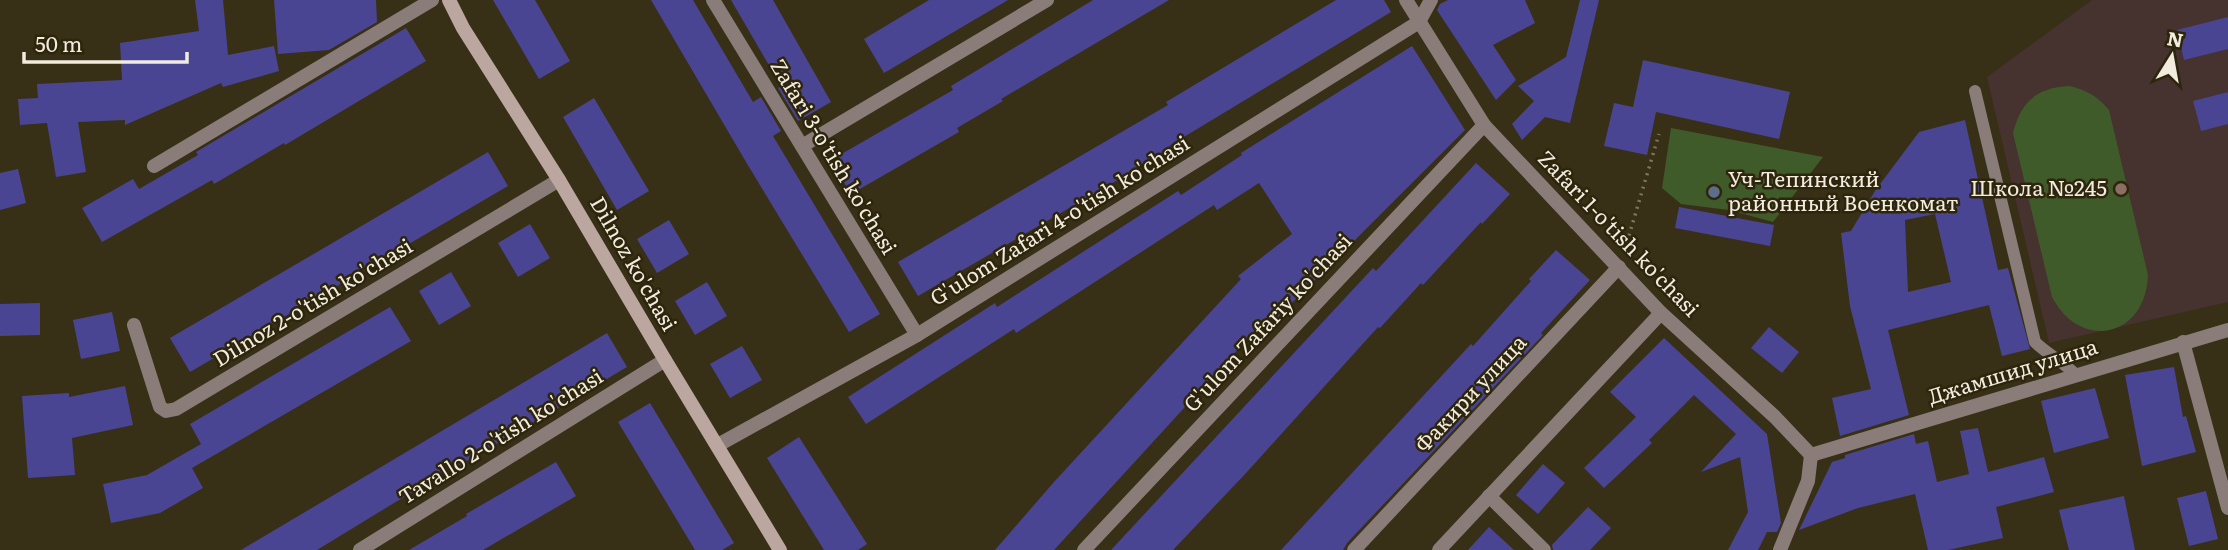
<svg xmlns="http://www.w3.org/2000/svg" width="2228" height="550" font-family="Literata,serif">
<rect width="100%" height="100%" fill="#382f17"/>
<!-- education -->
<path fill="#46322e" d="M2092 0H2228V302L2049 343 1987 77Z"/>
<!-- green -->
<g fill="#405b2a">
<path d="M2069 86C2087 90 2097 96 2109 110L2148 275C2146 337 2081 352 2052 297L2013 133C2021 101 2037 88 2069 86Z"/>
<path d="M1671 128 1823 157 1773 222 1729 210 1681 204 1662 188Z"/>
</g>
<!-- building -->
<g fill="#4a4592" fill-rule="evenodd">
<path d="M195 0H223L228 55 274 46 279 71 223 87 221 83 125 125V120L78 122 86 172 56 177 47 123 20 125 18 99 38 98 37 84 122 80 120 43 199 31Z"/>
<path d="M274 0H376L377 22 329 50 278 54Z"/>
<path d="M493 0H535L570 61 539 79Z"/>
<path d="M651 0H693L753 102 761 97 781 131 773 136 880 314 849 332 746 162Z"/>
<path d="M731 0H773L831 102 798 121 778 88 781 86Z"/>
<path d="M929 0H1008L884 73 864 39Z"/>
<path d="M1093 0H1169L1001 99 1003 101 957 128 959 132 851 194 831 160 953 90 951 86Z"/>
<path d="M1336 0H1384L1391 12 1169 146 1171 149 918 296 898 262 1168 105 1166 102Z"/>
<path d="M1448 0H1525L1535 23 1493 45 1516 80 1496 100 1437 10 1440 4Z"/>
<path d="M1580 0H1599L1570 123 1545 117 1522 140 1512 124 1534 101 1518 86 1566 57Z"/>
<path d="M2228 17V49L2184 60 2177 30Z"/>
<path d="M406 28 426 61 285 145 284 143 214 184 212 180 102 242 82 208 133 179 139 189 198 155 196 152Z"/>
<path d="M1412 46 1465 130 1277 318 1272 312 1054 550H995L1054 482 1241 279 1238 276 1292 234 1259 183 1217 210 1214 205 1016 333 1014 329 866 424 848 397 995 303 997 307 1178 191 1181 195 1242 155 1241 153Z"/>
<path d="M1643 60 1790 92 1779 139 1656 112 1647 155 1604 146 1614 103 1633 107Z"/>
<path d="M2228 92V124L2201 131 2193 101Z"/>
<path d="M594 98 649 191 617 210 563 117Z"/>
<path d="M1965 120 1998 270 2008 268 2030 349 2002 356 1989 305 1888 330 1909 415 1840 436 1832 398 1871 389 1850 306 1841 233 1851 231 1875 191 1919 132ZM1935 214 1951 282 1908 292 1905 220Z"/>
<path d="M488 152 508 186 190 372 170 338Z"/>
<path d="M1476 163 1510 194 1482 224 1481 222 1423 285 1421 283 1380 328 1378 327 1247 472 1173 550H1111L1373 268 1376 271Z"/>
<path d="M18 169 26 203 0 210V173Z"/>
<path d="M1679 207 1774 225 1770 246 1675 228Z"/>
<path d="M669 220 689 254 657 273 637 239Z"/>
<path d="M530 224 550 258 518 277 498 243Z"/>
<path d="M1556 250 1590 280 1541 333 1543 335 1347 543 1343 550H1281L1471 344 1473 346 1531 281 1529 279Z"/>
<path d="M451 272 471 306 439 325 419 291Z"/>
<path d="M707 282 727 316 695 335 675 301Z"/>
<path d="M40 303V335L0 336V304Z"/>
<path d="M390 307 411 341 192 468 203 488 160 513 111 523 103 484 147 475 201 444 190 424Z"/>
<path d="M112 312 120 351 81 359 73 320Z"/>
<path d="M1769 327 1799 352 1782 373 1751 348Z"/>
<path d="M607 333 627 367 543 417 394 503 317 550H241Z"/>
<path d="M1664 338 1767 434 1781 523 1777 532H1767L1758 550H1728L1748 512 1740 457 1701 472 1736 434 1694 395 1649 440 1652 443 1604 488 1584 468 1636 417 1610 392Z"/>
<path d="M742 346 762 380 730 398 710 364Z"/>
<path d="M2174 367 2183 417 2186 416 2196 452 2142 466 2125 375Z"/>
<path d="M125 386 133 425 72 438 75 475 28 478 22 396 69 393V397Z"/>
<path d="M2095 388 2109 438 2054 453 2041 401Z"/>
<path d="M650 403 734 543 722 550H695L618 422Z"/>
<path d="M1978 428 1988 472 2044 457 2054 492 1996 507 2003 538 1948 550H1928L1915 494 1858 508 1799 530 1832 462 1845 458V455L1914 434 1916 444 1928 441 1937 482 1969 474 1960 431Z"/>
<path d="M799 437 867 544 858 550H824L767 458Z"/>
<path d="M556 462 576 496 483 550H409L467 516 466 514Z"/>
<path d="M1543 464 1565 483 1538 514 1516 495Z"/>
<path d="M2206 491 2218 539 2189 546 2177 498Z"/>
<path d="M2124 496 2135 550H2069L2059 510Z"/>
<path d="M1588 507 1611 528 1590 550H1553L1552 545Z"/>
<path d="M1489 527 1514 550H1468Z"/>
</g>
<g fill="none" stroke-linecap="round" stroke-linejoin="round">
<!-- path -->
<path stroke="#7d7661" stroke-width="3.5" stroke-dasharray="2 5" stroke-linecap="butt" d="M1625 249 1659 134"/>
<!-- lane -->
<path stroke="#8a7c78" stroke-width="12" d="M1975 91 2035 342C2048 355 2063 361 2076 375"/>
<!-- street -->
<g stroke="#8a7c78" stroke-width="14">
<path d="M713 0 917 335"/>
<path d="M1406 0 1484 125 1661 313 1775 417 1811 455"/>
<path d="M802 146 1047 0"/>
<path d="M154 166 432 0"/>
<path d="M134 325 160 407 166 411 176 409 559 180"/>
<path d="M2183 342 2228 508"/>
<path d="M718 445 917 335 1419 22 1431 0"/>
<path d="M1811 455 2228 330"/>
<path d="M1489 496 1544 550"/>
<path d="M360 550 665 360"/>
<path d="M1084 550 1484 125"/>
<path d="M1354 550 1619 267"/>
<path d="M1439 550 1661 313"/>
<path d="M1780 550 1808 481 1811 455"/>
</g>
<!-- secondary -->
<path stroke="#bca7a0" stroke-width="14" d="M449 0 463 28 559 180 665 360 780 550"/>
</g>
<!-- markers -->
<circle fill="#8d6e63" stroke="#2e250d" stroke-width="2.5" cx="2121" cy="189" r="7"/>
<circle fill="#5c6f8a" stroke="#2e250d" stroke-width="2.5" cx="1714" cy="192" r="7"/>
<g text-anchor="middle" stroke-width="5" stroke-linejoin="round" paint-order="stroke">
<!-- street labels -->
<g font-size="21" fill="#f1ecdd" stroke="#2e250d">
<text transform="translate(833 157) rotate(59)" y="7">Zafari 3-o'tish ko'chasi</text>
<text transform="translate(1060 221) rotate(-32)" y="7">G'ulom Zafari 4-o'tish ko'chasi</text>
<text transform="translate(1618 234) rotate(46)" y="7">Zafari 1-o'tish ko'chasi</text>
<text transform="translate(633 264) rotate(60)" y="7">Dilnoz ko'chasi</text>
<text transform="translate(313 303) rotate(-31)" y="7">Dilnoz 2-o'tish ko'chasi</text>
<text transform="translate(1268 323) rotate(-47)" y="7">G'ulom Zafariy ko'chasi</text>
<text transform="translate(2013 372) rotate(-17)" y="7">Джамшид улица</text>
<text transform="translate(1471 394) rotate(-47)" y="7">Факири улица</text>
<text transform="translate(501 437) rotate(-32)" y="7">Tavallo 2-o'tish ko'chasi</text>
</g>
<!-- poi labels -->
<g font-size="21" fill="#f1ecdd" stroke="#2e250d" text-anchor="start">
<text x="1728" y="187">Уч-Тепинский<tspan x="1728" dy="24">районный Военкомат</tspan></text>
<text x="2107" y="196" text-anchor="end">Школа №245</text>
</g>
</g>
<!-- north arrow -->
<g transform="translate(2172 56) rotate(11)" stroke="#2e250d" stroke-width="5" paint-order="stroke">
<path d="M0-5L12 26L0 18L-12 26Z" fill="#f1ecdd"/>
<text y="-10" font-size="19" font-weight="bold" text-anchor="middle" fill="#f1ecdd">N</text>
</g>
<!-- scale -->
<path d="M24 52v10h163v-10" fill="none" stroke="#f1ecdd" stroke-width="3.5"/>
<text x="35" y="52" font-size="21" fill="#f1ecdd" stroke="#2e250d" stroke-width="5" paint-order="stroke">50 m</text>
</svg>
